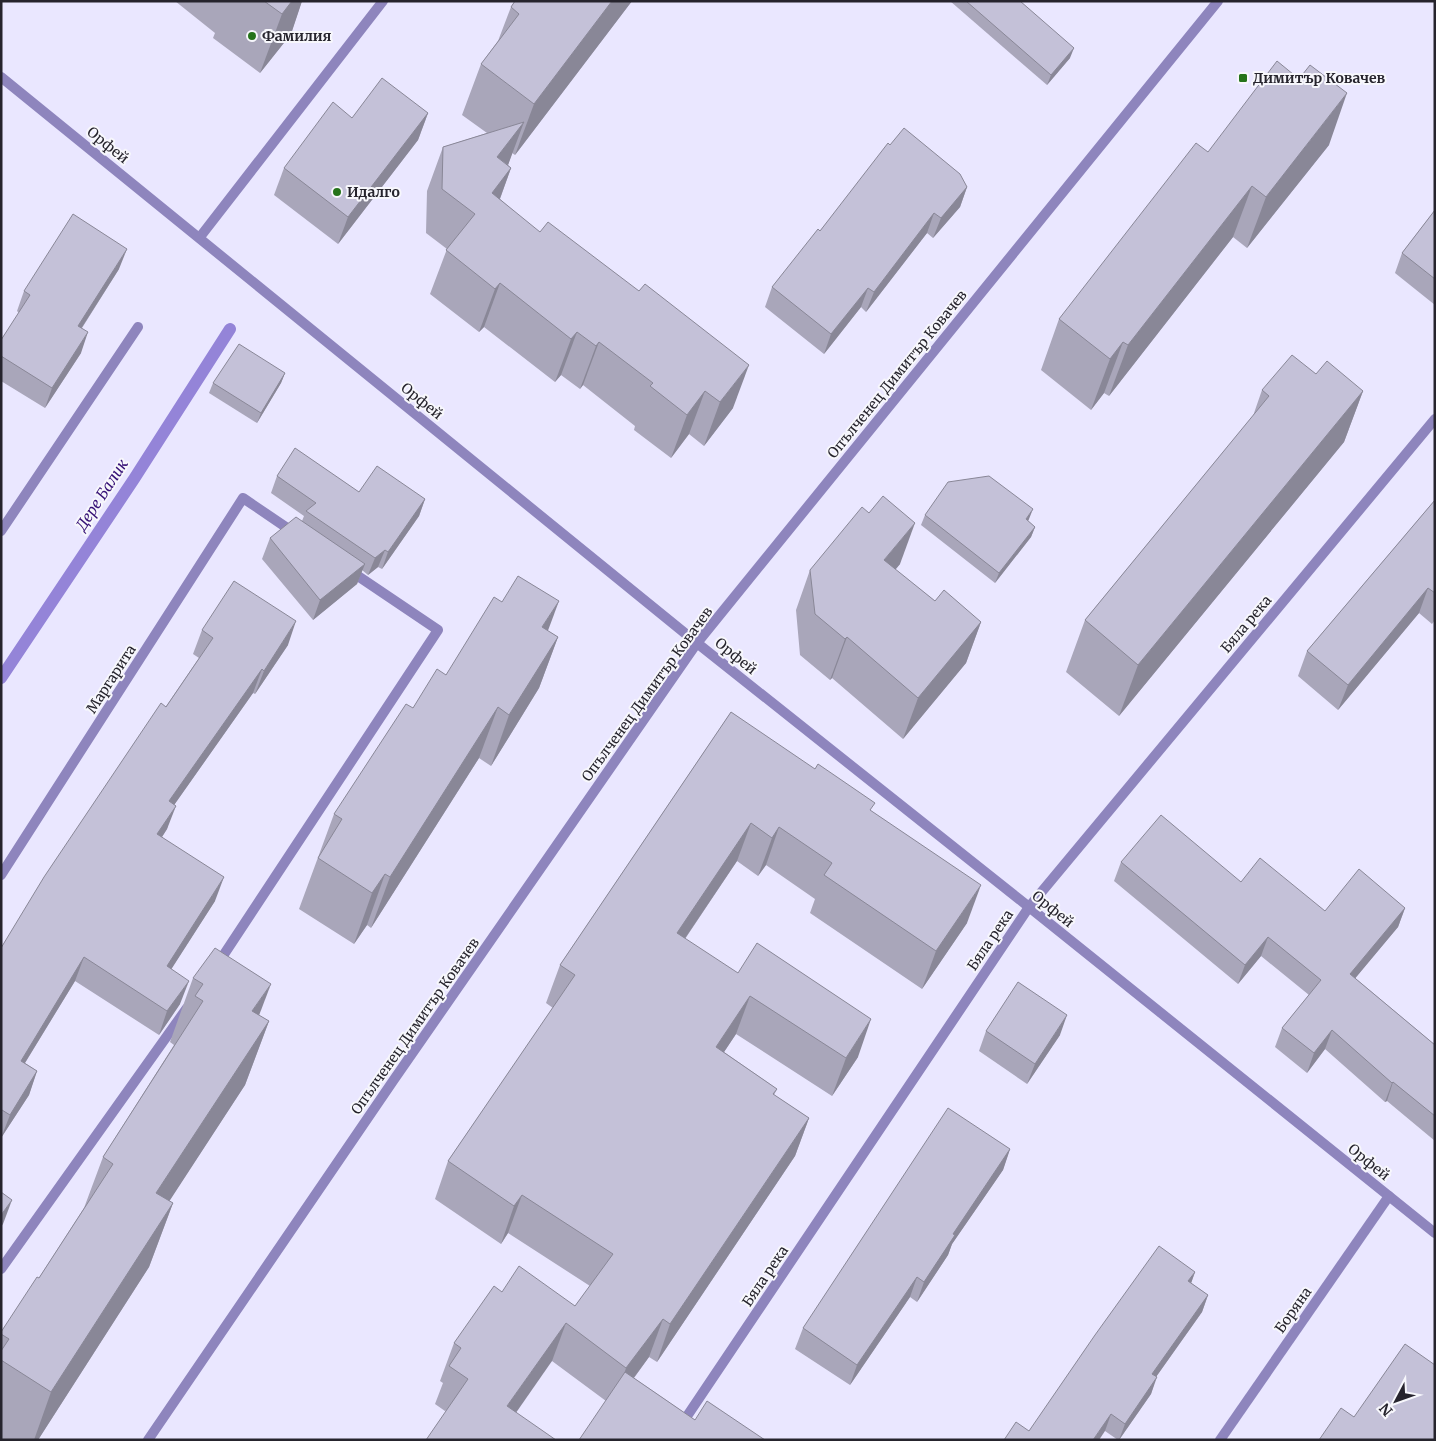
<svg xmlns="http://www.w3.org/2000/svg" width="1436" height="1441" font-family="Merriweather,serif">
<rect width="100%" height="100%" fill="#eae7ff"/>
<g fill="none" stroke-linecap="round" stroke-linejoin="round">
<!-- stream -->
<path stroke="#9484d8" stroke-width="12" d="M1 678 134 479 230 329"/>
<!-- minor -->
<g stroke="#8e85bd" stroke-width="10">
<path d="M1 77 697 643 1029 907 1435 1233"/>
<path d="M200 237 383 1"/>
<path d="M1 531 138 327"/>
<path d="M1 875 243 498 296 534"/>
<path d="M217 965 438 630 349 570"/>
<path d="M1 1269 187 1008"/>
<path d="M671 1440 1029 907 1435 419"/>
<path d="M1220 1440 1389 1196"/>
</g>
<!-- tertiary -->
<path stroke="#8e85bd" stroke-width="10" d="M148 1440 393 1081 697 643 1218 1"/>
</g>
<!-- wall -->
<g fill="#a9a6ba">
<path d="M175 1H302L291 34 260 73 213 38 215 33Z"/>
<path d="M515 1H632L515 155 512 153 508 165 511 168 500 199 733 408 704 446 689 434 671 458 634 430 635 426 583 385 580 389 561 375 555 382 484 327 479 332 430 294 447 249 426 233 427 191 443 147 487 133 462 115 481 64 498 41 511 7Z"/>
<path d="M950 1H1020L1070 58 1047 85Z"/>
<path d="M428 113 418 140 338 244 274 195 284 168 352 118Z"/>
<path d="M890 145 967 187 960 207 933 238 927 233 866 312 861 307 824 354 765 307 772 287 820 231Z"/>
<path d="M1329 145 1247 248 1233 237 1109 396 1104 393 1091 410 1041 370 1059 319 1208 152Z"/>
<path d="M1435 210V305L1395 273 1402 253Z"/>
<path d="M119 269 82 328 81 353 45 408 1 381V340L19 313 17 311 24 291Z"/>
<path d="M285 373 281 383 257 423 209 393 213 383Z"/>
<path d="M1316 374 1363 391 1344 442 1119 716 1066 672 1085 620 1253 416 1262 390Z"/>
<path d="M277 476 359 492 425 499 419 516 382 569 378 567 368 575 362 570 357 584 313 620 262 559 270 538 302 521 304 516 271 493Z"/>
<path d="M1435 500V620L1432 624 1419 613 1338 710 1298 676 1307 651Z"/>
<path d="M925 515 1029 519 1028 521 1035 527 1031 537 995 583 921 525Z"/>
<path d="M900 564 895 570 935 601 981 622 966 663 903 739 832 678 830 680 800 655 796 610 810 570Z"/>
<path d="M202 630 288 645 255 694 253 693 174 805 167 829 162 837 215 901 171 969 180 1004 159 1035 75 981 25 1063 37 1071 29 1095 1 1138V948L199 658 193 654Z"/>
<path d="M548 631 558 637 539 688 491 766 479 758 371 928 367 925 354 944 299 909 334 814 413 708 446 675Z"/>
<path d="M731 712 872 812 967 923 922 989 810 913 815 899 766 865 758 876 737 861 685 939 858 1057 832 1096 736 1034 724 1052 777 1089 774 1095 809 1118 795 1156 657 1362 649 1357 634 1378 695 1420 606 1401 552 1361 445 1411 435 1404 443 1383 440 1381 454 1343 502 1292 575 1306 590 1286 508 1233 501 1244 435 1199 448 1161 553 1008 546 1003 560 965Z"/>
<path d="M1121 862 1241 882 1325 911 1405 908 1398 927 1355 978 1435 1045V1141L1387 1101 1385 1102 1325 1049 1307 1073 1275 1047 1282 1028 1309 995 1261 956 1238 984 1114 881Z"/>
<path d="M193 978 269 1021 245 1085 169 1201 173 1203 149 1267 38 1440H2L1 1439V1332L39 1278 84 1208 103 1157 174 1045 170 1042Z"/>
<path d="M986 1031 1060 1035 1027 1084 979 1051Z"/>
<path d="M1010 1149 1003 1170 952 1244 948 1255 917 1302 910 1297 850 1385 795 1349 803 1328Z"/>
<path d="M1195 1272 1191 1283 1208 1295 1202 1312 1156 1377 1151 1394 1119 1440H1118L1105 1431H1029Z"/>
</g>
<!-- shaded-wall -->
<g fill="#898797">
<path d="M291 1H302L291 34 260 73 282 14Z"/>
<path d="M612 1H632L515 155 534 104Z"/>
<path d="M1074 48 1070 58 1047 85 1051 75Z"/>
<path d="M1347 93 1329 145 1247 248 1266 197Z"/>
<path d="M428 113 418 140 338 244 348 217Z"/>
<path d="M524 122 508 165 497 157Z"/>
<path d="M511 168 495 212 492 193Z"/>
<path d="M1252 186 1233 237 1109 396 1128 345Z"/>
<path d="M967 187 960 207 933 238 941 218Z"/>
<path d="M934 213 927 233 866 312 874 292Z"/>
<path d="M127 249 119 269 70 346 78 326Z"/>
<path d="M500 283 484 327 479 332 495 289Z"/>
<path d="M868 288 861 307 824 354 831 334Z"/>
<path d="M88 332 81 353 45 408 52 388Z"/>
<path d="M577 332 561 375 555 382 571 339Z"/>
<path d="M599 342 583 385 580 389 596 346Z"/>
<path d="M1123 342 1104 393 1091 410 1110 359Z"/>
<path d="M749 365 733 408 704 446 720 402Z"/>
<path d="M285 373 281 383 257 423 261 413Z"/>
<path d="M705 391 689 434 671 458 687 415Z"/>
<path d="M1363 391 1344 442 1119 716 1138 665Z"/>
<path d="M425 499 419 516 382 569 388 552Z"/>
<path d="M1033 509 1029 519 1022 529 1026 519Z"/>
<path d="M915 523 900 564 869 601 884 560Z"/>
<path d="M1035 527 1031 537 995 583 999 573Z"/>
<path d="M385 550 378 567 368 575 375 558Z"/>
<path d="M365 564 357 584 313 620 320 600Z"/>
<path d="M1428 588 1419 613 1338 710 1348 685Z"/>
<path d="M559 601 540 652 542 627Z"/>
<path d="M296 621 288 645 255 694 264 671Z"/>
<path d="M981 622 966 663 903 739 918 698Z"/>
<path d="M558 637 539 688 491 766 509 715Z"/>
<path d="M847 637 832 678 830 680 845 639Z"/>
<path d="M262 669 253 693 160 825 169 801Z"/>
<path d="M498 707 479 758 371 928 390 877Z"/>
<path d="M176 806 167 829 149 857 157 834Z"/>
<path d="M751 823 737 861 663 971 677 933Z"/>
<path d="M779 827 766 865 758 876 772 838Z"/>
<path d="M385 874 367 925 354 944 372 893Z"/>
<path d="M224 877 215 901 158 990 167 966Z"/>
<path d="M981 885 967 923 922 989 936 951Z"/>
<path d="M1405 908 1398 927 1343 993 1350 974Z"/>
<path d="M1268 937 1261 956 1238 984 1245 965Z"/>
<path d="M84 957 75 981 12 1084 21 1061Z"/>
<path d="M189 981 180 1004 159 1035 167 1011Z"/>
<path d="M271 984 247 1047 252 1011Z"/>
<path d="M750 996 736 1034 702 1085 716 1047Z"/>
<path d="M1067 1015 1060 1035 1027 1084 1035 1064Z"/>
<path d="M871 1019 858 1057 832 1096 846 1058Z"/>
<path d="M269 1021 245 1085 133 1257 156 1193Z"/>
<path d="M1332 1030 1325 1049 1307 1073 1314 1053Z"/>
<path d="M37 1071 29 1095 1 1138 10 1115Z"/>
<path d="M1393 1082 1387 1101 1385 1102 1392 1083Z"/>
<path d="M809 1118 795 1156 657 1362 670 1324Z"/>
<path d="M1010 1149 1003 1170 952 1244 948 1255 917 1302 924 1282 953 1234Z"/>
<path d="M522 1195 508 1233 501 1244 514 1206Z"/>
<path d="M12 1200 3 1224 1 1227V1215Z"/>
<path d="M173 1203 149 1267 38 1440H34L51 1392Z"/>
<path d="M1195 1272 1189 1289 1188 1281Z"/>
<path d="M917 1277 910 1297 850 1385 857 1365Z"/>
<path d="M1208 1295 1202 1312 1146 1391 1152 1374Z"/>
<path d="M663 1319 649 1357 613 1406 626 1368Z"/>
<path d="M566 1323 552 1361 497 1440 507 1406Z"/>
<path d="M1157 1377 1151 1394 1119 1440 1125 1424Z"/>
<path d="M1111 1414 1105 1431 1099 1440H1093Z"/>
</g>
<!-- building -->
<g fill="#c4c1d8" stroke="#898797">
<path d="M264 1H292L282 14Z"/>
<path d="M515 1H612L534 104 481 64 519 14 511 7Z"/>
<path d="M966 1H1020L1074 48 1051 75Z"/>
<path d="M1277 61 1299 79 1310 65 1347 93 1266 197 1252 186 1128 345 1123 342 1110 359 1059 319 1196 143 1208 152Z"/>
<path d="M382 78 428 113 348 217 284 168 333 102 352 118Z"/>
<path d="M524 122 497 157 511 168 492 193 540 232 548 222 639 291 645 284 749 365 720 402 705 391 687 415 650 386 653 383 599 342 596 346 577 332 571 339 500 283 495 289 446 250 475 214 442 189 443 147Z"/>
<path d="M904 128 960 174 967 187 941 218 934 213 874 292 868 288 831 334 772 287 818 229 820 231 888 143 890 145Z"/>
<path d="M1435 210V279L1402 253Z"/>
<path d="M73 214 127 249 78 326 88 332 52 388 1 356V340L30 295 24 291Z"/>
<path d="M239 344 285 373 261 413 213 383Z"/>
<path d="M1292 355 1316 374 1327 361 1363 391 1138 665 1085 620 1269 396 1262 390Z"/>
<path d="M295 448 359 492 377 466 425 499 388 552 385 550 375 558 306 511 316 503 277 476Z"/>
<path d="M989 476 1033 509 1026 519 1035 527 999 573 925 515 948 482Z"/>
<path d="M883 496 915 523 884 560 935 601 944 590 981 622 918 698 847 637 845 639 815 614 810 570 862 507 869 513Z"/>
<path d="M1435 500V593L1428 588 1348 685 1307 651Z"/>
<path d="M296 517 365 564 320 600 270 538Z"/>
<path d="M518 576 559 601 542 627 558 637 509 715 498 707 390 877 385 874 372 893 318 858 342 819 334 814 406 704 413 708 437 669 446 675 494 597 502 602Z"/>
<path d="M234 581 296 621 264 671 262 669 169 801 176 806 157 834 224 877 167 966 189 981 167 1011 84 957 21 1061 37 1071 10 1115 2 1110 1 1111V948L44 877 161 703 166 707 213 638 202 630Z"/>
<path d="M731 712 815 769 818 764 875 803 870 810 981 885 936 951 824 875 832 863 779 827 772 838 751 823 677 933 738 973 757 943 871 1019 846 1058 750 996 716 1047 777 1089 773 1094 809 1118 670 1324 663 1319 626 1368 566 1323 507 1406 556 1440H426L468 1379 449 1366 461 1348 454 1343 494 1286 502 1292 519 1266 575 1306 613 1254 522 1195 514 1206 448 1161 575 975 560 965Z"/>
<path d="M1161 815 1241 882 1260 858 1325 911 1359 869 1405 908 1350 974 1435 1045V1116L1393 1082 1392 1083 1332 1030 1314 1053 1282 1028 1321 980 1268 937 1245 965 1121 862Z"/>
<path d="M215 948 271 984 252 1011 269 1021 156 1193 173 1203 51 1392 1 1360V1351L9 1339 1 1334V1332L37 1277 39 1278 113 1164 103 1157 203 1001 195 996 203 984 193 978Z"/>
<path d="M1018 982 1067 1015 1035 1064 986 1031Z"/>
<path d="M948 1108 1010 1149 953 1234 955 1235 924 1282 917 1277 857 1365 803 1328Z"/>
<path d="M1 1192 12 1200 1 1215Z"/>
<path d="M1159 1246 1195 1272 1188 1281 1208 1295 1152 1374 1157 1377 1125 1424 1111 1414 1093 1440H1004L1016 1422 1029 1431 1095 1335Z"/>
<path d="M1405 1344 1435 1365V1440H1319L1341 1408 1354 1417Z"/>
<path d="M625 1372 695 1420 707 1401 765 1440H579Z"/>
</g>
<!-- markers -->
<g fill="#25731a" stroke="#f7f7fc" stroke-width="2">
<circle cx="252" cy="36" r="5"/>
<rect x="1238" y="73" width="10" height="10" rx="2.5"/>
<circle cx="337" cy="192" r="5"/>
</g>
<g text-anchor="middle" stroke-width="4" stroke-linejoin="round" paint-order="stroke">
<!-- poi labels -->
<g font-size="14" font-weight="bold" fill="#26242d" stroke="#f7f7fc" text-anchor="start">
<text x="262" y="41">Фамилия</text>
<text x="1253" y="83">Димитър Ковачев</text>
<text x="347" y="197">Идалго</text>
</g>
<!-- street labels -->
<g font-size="14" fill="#26242d" stroke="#f7f7fc">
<text transform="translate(108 145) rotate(39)" y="5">Орфей</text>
<text transform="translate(897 374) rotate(-51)" y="5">Опълченец Димитър Ковачев</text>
<text transform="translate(422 401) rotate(39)" y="5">Орфей</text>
<text transform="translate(1246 624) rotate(-50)" y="5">Бяла река</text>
<text transform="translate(736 656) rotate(39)" y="5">Орфей</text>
<text transform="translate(111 679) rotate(-57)" y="5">Маргарита</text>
<text transform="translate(647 694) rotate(-54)" y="5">Опълченец Димитър Ковачев</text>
<text transform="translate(1053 909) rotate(39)" y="5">Орфей</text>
<text transform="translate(990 940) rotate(-56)" y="5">Бяла река</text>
<text transform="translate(415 1026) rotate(-55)" y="5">Опълченец Димитър Ковачев</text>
<text transform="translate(1369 1162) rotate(39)" y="5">Орфей</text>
<text transform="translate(765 1276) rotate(-56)" y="5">Бяла река</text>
<text transform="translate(1293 1310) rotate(-55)" y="5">Боряна</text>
</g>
<!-- water labels -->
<g font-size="15" font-style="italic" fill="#361176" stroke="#f7f7fc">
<text transform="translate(102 495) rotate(-57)" y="5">Дере Балик</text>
</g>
</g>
<!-- border -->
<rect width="1436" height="1441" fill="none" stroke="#26242d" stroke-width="5"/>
<!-- north arrow -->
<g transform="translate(1396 1401) rotate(229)" stroke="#f7f7fc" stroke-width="4" paint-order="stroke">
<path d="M0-4L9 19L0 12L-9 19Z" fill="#26242d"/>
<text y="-8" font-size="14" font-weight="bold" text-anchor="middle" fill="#26242d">N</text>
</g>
</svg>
